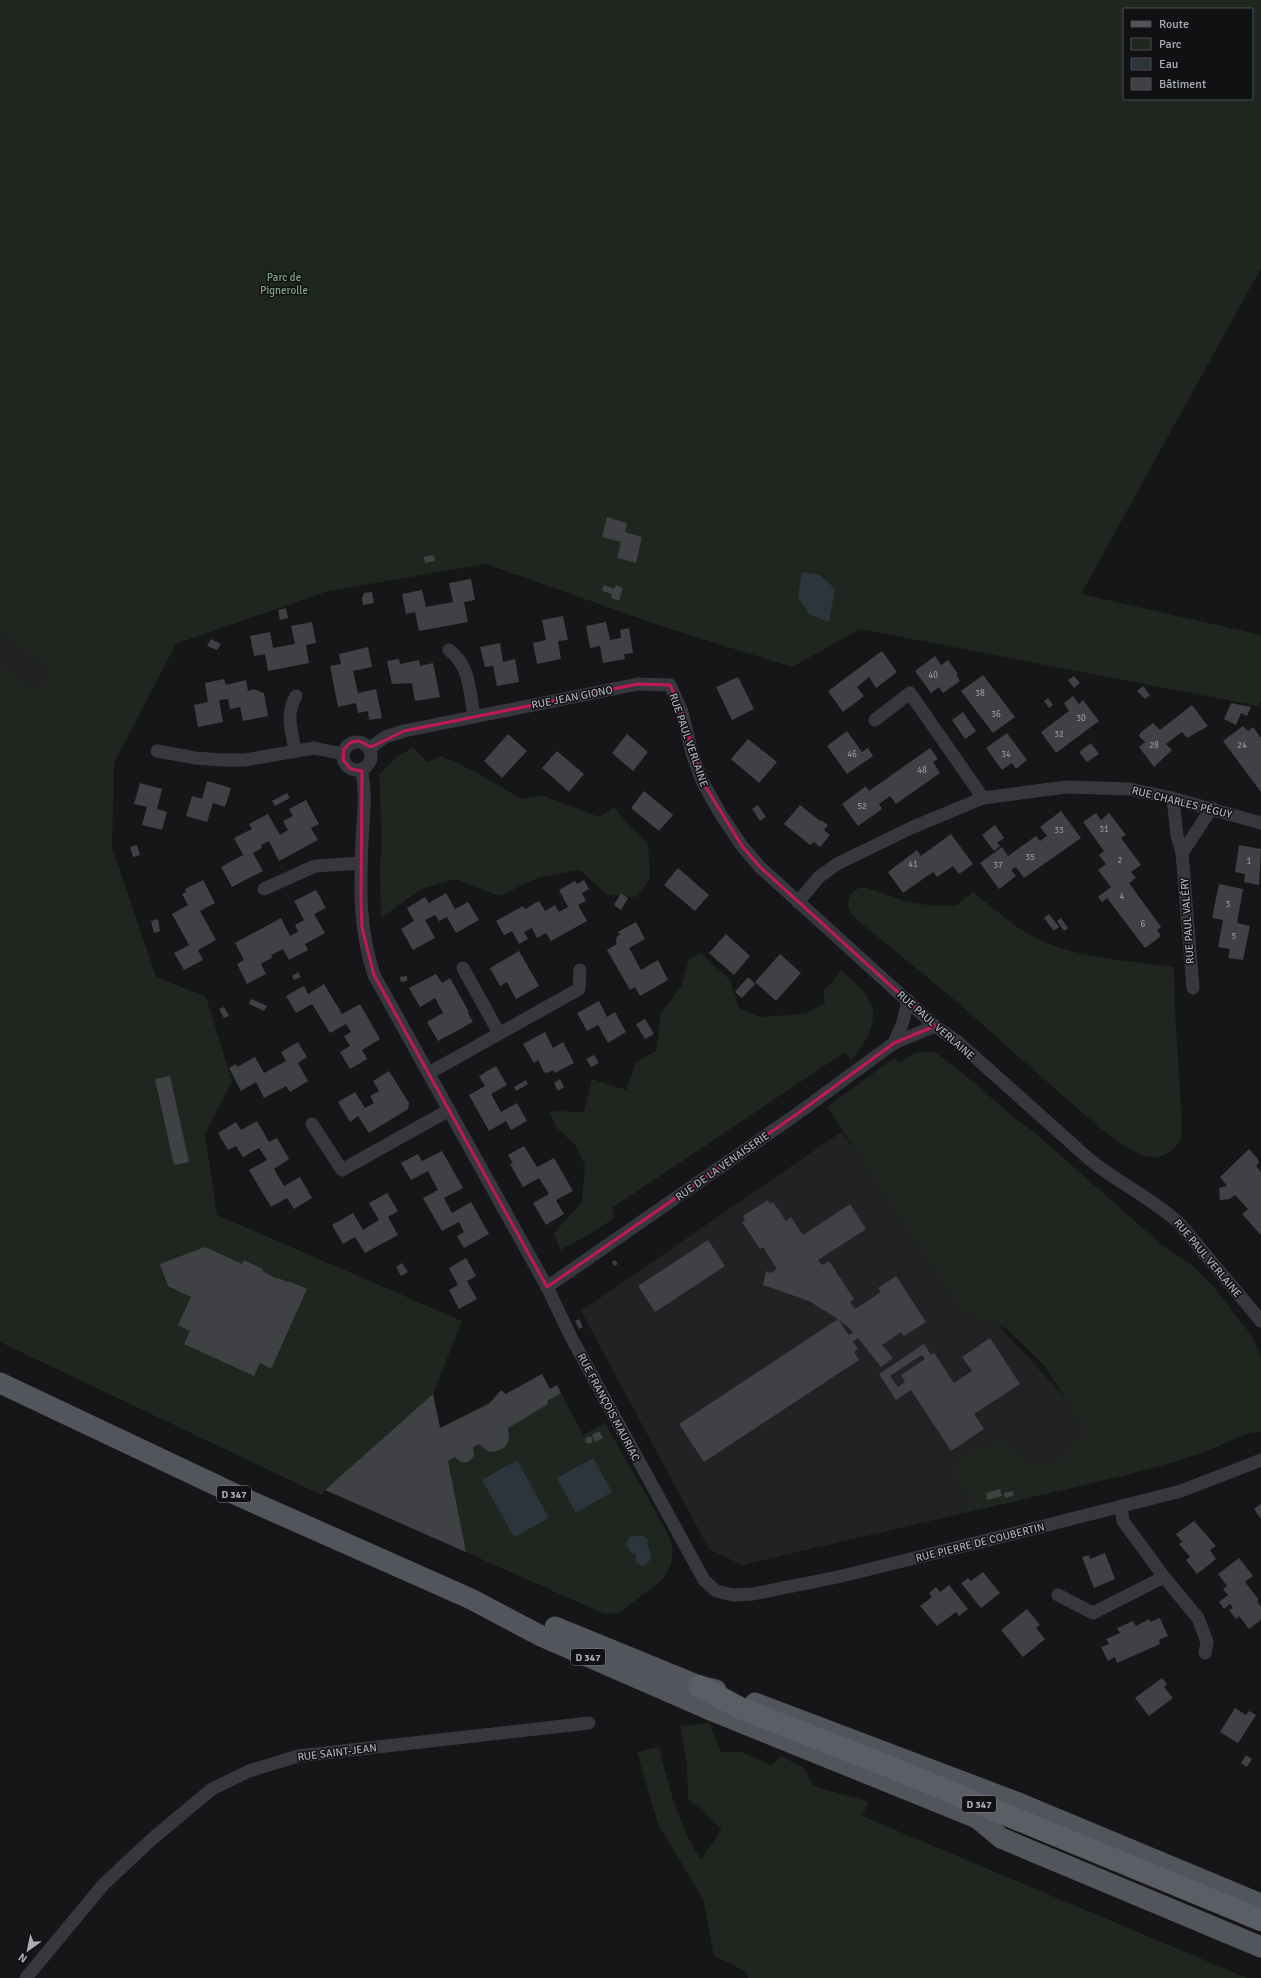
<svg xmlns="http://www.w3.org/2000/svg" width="1261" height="1978" font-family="Signika,sans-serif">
<rect width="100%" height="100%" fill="#161618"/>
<!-- built -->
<g fill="#222225">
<path d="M0 591 86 657 0 731Z"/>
<path d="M841 1132 985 1311 1135 1473 742 1565 709 1549 581 1311Z"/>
</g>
<!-- green -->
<g fill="#1e261f" fill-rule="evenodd">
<path d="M0 0H1261V268L1081 594 1261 635V701L1258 706 860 629 792 667 664 627 486 564 328 591 176 644 114 763 112 847 156 977 206 997 232 1081 205 1134 217 1215 462 1321 433 1394 440 1428 542 1374 550 1389 557 1385 583 1435 605 1423 669 1536 672 1546V1557L671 1565 663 1579 620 1612 605 1614 326 1490 321 1495 0 1342V664L36 692 52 672 0 630ZM1124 9H1252V99H1124Z"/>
<path d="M413 747 427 762 441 756 472 770 522 799 542 795 599 817 614 807 632 829 648 844 650 878 636 897 607 895 580 870 540 877 499 896 456 879 421 889 381 918 380 866 382 841 379 775 397 757Z"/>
<path d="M864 887 905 901 933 906 956 905 973 892C992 907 1010 924 1032 936 1073 958 1129 961 1174 967 1174 1024 1181 1081 1182 1138 1174 1152 1159 1162 1142 1155 1116 1144 1090 1119 1069 1101 1037 1073 1005 1045 973 1016 934 981 892 950 852 915 844 903 849 889 864 887Z"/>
<path d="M701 953 730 980 739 1008 760 1017 805 1014 825 1003 823 990 832 983 841 970C849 978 861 987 867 996 882 1019 866 1043 851 1060L845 1052 612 1208 614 1218 592 1233 560 1250 554 1233 582 1202 585 1166 576 1146 557 1128 549 1111 584 1112 592 1079 626 1090 636 1062 656 1051 661 1013 681 987 689 959Z"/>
<path d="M925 1051 936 1053 976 1084 1011 1115 1035 1133 1162 1245 1193 1266 1213 1286 1252 1336 1261 1357V1432C1239 1432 1220 1448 1199 1454 1121 1479 1040 1494 961 1514L971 1496 954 1483 955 1460 979 1448 1002 1442 1024 1456 1034 1465H1056L1067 1449 1085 1435 1083 1424 1043 1364 1007 1329 964 1313 827 1107 894 1058 899 1063 913 1054Z"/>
<path d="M709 1723 721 1752H741L771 1765 781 1756 804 1768 813 1786 869 1802 862 1816 1247 1978H748L745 1971 714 1956 703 1899 658 1824 637 1752 659 1747C668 1785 679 1827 701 1860L722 1829 688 1798 687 1762 680 1726Z"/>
</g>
<!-- water -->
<g fill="#2c353c">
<path d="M802 572 820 575 835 589 829 622 809 614 798 597Z"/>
<path d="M593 1458 612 1492 576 1513 557 1478Z"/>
<path d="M517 1460 549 1518 514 1537 482 1480Z"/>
<path d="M642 1535 648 1539 647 1543 652 1558 644 1567 636 1563V1555L631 1552 626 1544 629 1537Z"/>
</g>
<!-- building -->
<g fill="#404145" fill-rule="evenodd">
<path d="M607 517 627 523 625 532 642 537 636 563 617 558 621 542 602 537Z"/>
<path d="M434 555 435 561 425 563 424 557Z"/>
<path d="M471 579 475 600 464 602 468 622 419 631 415 612 406 614 402 594 422 590 426 607 453 602 449 583Z"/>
<path d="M604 585 614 589 616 585 623 588 619 601 611 598 612 594 602 591Z"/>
<path d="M372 592 374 603 363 605 362 599 364 593Z"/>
<path d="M286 608 288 618 280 620 278 610Z"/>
<path d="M563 616 568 640 558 641 561 659 537 664 533 643 546 640 542 620Z"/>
<path d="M312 622 316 643 306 645 309 663 268 671 265 654 254 656 250 636 270 632 273 648 295 644 291 626Z"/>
<path d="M606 622 610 640 621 638 620 630 629 628 633 653 624 654 625 659 603 663 600 646 590 648 586 626Z"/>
<path d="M211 639 221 644 217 650 207 646Z"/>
<path d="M500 643 503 662 515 659 519 682 497 686 493 666 485 667 480 647Z"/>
<path d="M368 647 372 667 353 671 358 693 376 689 382 718 369 720 368 711 358 713 356 703 338 707 330 666 341 664 339 654Z"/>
<path d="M882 651 897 672 876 688 869 677 857 687 864 696 843 712 828 691Z"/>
<path d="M935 656 941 665 948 660 958 674 956 675 960 681 943 693 939 687 931 693 915 671Z"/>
<path d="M399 659 400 664 419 660 420 666 433 663 440 697 415 701 412 683 392 684 387 661Z"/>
<path d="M983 675 1015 717 993 733 961 691Z"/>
<path d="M1074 676 1080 683 1074 688 1068 680Z"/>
<path d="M738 677 754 709 732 720 716 687Z"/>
<path d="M224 679 226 685 246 680 248 691 253 689 264 693 268 716 243 721 240 707 230 709 228 699 219 700 223 722 198 727 194 705 208 702 205 683Z"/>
<path d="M1143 686 1150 695 1145 699 1137 691Z"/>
<path d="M1073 696 1079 704 1083 700 1099 721 1056 753 1041 732 1069 711 1064 703Z"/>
<path d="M1048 698 1053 705 1049 708 1044 701Z"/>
<path d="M1231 703 1251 707 1247 716 1241 713 1236 725 1224 719Z"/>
<path d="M1192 705 1208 726 1187 738 1182 732 1166 744 1172 750 1154 767 1139 747 1145 742 1139 736 1140 733 1153 723 1160 730Z"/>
<path d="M963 712 976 731 965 739 952 720Z"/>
<path d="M1243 726 1248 731 1253 727 1261 738V792L1223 741Z"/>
<path d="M847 731 862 752 868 748 873 756 847 774 827 746Z"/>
<path d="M1007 733 1027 760 1016 769 1012 763 1002 770 986 748Z"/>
<path d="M508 734 527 751 502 778 484 761Z"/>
<path d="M627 734 648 752 633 771 612 753Z"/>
<path d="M748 739 777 762 759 783 731 759Z"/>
<path d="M1091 743 1099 754 1087 762 1079 752Z"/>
<path d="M930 748 938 759 933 762 940 773 896 804 890 796 879 804 882 809 858 826 842 804 866 786 869 791Z"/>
<path d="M557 751 584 774 569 792 542 768Z"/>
<path d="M207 781 231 788 225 807 213 803 207 822 186 816 192 796 202 799Z"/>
<path d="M140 783 162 789 157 809 167 812 162 830 142 825 147 807 134 804Z"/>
<path d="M644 791 673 815 659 831 631 808Z"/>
<path d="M287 793 290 798 275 806 272 801Z"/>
<path d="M306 800 319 824 311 828 318 840 279 861 269 841 261 845 262 848 253 853 263 871 232 887 221 867 243 855 234 838 252 829 249 824 268 814 280 835 288 830 283 821 293 816 289 809Z"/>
<path d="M758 805 766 817 760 821 752 809Z"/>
<path d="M800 805 820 821 821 820 828 825 824 830 830 835 820 847 814 842 810 845 784 824Z"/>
<path d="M1061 811 1081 838 1024 878 1016 867 1011 870 1016 876 999 889 980 863 1002 847 1008 856 1036 836 1040 841 1047 836 1040 827Z"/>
<path d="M1096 813 1101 820 1109 813 1126 835 1121 838 1141 865 1131 872 1136 878 1129 883 1161 927 1157 930 1161 936 1145 948 1107 898 1102 902 1098 897 1111 887 1098 870 1106 864 1099 855 1104 851 1083 822Z"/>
<path d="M995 825 1004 838 997 843 1000 846 994 851 982 835Z"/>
<path d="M951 834 973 864 959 874 953 866 937 877 933 872 903 893 888 872 917 850 921 856Z"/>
<path d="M137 845 140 855 133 857 130 847Z"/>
<path d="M1239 845 1261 849 1259 885 1244 882 1245 874 1235 872Z"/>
<path d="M678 868 709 895 695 911 664 885Z"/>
<path d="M203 880 215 903 200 911 216 940 198 950 203 960 184 970 174 953 189 945 172 914 188 905 182 894 186 892 185 889Z"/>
<path d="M584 880 589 889 582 893 586 901 578 905 587 921 551 941 546 933 537 938 532 928 524 932 528 939 519 944 512 931 504 935 496 921 523 906 525 909 539 901 545 911 555 905 559 912 568 907 559 890 575 881 577 884Z"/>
<path d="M1219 884 1243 889 1237 923 1250 926 1243 960 1228 958 1230 949 1218 947 1223 920 1212 918Z"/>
<path d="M316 890 326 908 314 914 325 933 305 944 308 950 289 960 283 949 271 955 273 957 261 964 266 974 247 984 237 964 244 960 235 943 281 918 290 936 298 932 295 925 304 920 294 901Z"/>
<path d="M446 893 455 909 468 902 479 920 456 933 447 917 439 921 435 915 425 920 435 938 413 950 401 929 414 921 407 908 425 897 429 903Z"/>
<path d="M621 893 628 898 621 910 614 905Z"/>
<path d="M1049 914 1059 927 1054 931 1044 918Z"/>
<path d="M1061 918 1068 928 1064 931 1057 921Z"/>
<path d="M158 919 160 931 154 933 151 921Z"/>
<path d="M636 922 645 939 629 948 641 970 658 960 668 980 640 996 635 987 630 990 607 950 617 944 616 942 617 936 620 935 618 932Z"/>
<path d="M726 934 750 956 734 975 709 953Z"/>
<path d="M519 951 539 986 516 999 507 982 500 986 490 968Z"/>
<path d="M780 954 801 973 776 1001 755 982Z"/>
<path d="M298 972 301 977 294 980 292 976Z"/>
<path d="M436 974 442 983 450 978 469 1012 468 1013 473 1022 438 1041 427 1022 443 1013 435 998 420 1007 409 988Z"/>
<path d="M407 976V981L401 982 400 977Z"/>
<path d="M748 977 755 984 742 998 735 992Z"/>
<path d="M324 984 342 1014 360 1004 380 1039 362 1050 367 1059 350 1069 340 1052 350 1046 344 1036 351 1032 346 1024 330 1033 312 1004 296 1013 286 996 304 986 308 994Z"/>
<path d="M251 999 267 1006 264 1011 249 1004Z"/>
<path d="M599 1001 607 1017 615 1012 626 1032 608 1043 598 1025 587 1031 577 1013Z"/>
<path d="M224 1007 229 1016 224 1018 219 1009Z"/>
<path d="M645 1019 654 1034 645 1039 636 1024Z"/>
<path d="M545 1032 553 1048 563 1042 574 1063 555 1073 553 1070 547 1073 544 1072 538 1060 534 1063 523 1044Z"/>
<path d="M298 1042 307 1057 298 1063 308 1081 290 1092 286 1086 264 1098 256 1082 241 1091 229 1068 236 1064 237 1067 255 1057 264 1073 286 1061 281 1052Z"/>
<path d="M594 1055 599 1063 591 1067 586 1059Z"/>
<path d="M496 1066 507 1085 491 1094 501 1112 517 1103 527 1121 511 1130 506 1121 489 1131 469 1095 485 1086 479 1076Z"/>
<path d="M389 1071 409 1103 408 1109 369 1133 358 1116 350 1122 338 1102 355 1092 365 1108 374 1103 370 1096 379 1091 373 1081Z"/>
<path d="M170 1076 189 1162 174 1165 155 1079Z"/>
<path d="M560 1079 564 1087 558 1091 554 1083Z"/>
<path d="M526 1080 528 1084 516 1091 514 1087Z"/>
<path d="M257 1121 269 1142 277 1138 289 1159 274 1169 284 1186 300 1177 312 1198 294 1209 287 1198 271 1207 249 1170 267 1160 259 1148 243 1157 236 1146 228 1150 218 1133 236 1122 241 1130Z"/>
<path d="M524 1146 537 1167 554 1158 573 1191 556 1200 564 1214 546 1225 533 1203 549 1194 539 1178 523 1187 510 1164 513 1163 508 1155Z"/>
<path d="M1249 1149 1258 1159 1259 1163 1256 1166 1261 1172V1235L1242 1214 1248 1209 1235 1195 1230 1199 1220 1200 1219 1188 1227 1186 1220 1177Z"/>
<path d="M442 1151 463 1188 444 1198 448 1206 452 1213 471 1202 489 1234 464 1248 457 1236 464 1232 459 1222 442 1231 423 1198 438 1190 428 1171 411 1180 401 1163 418 1154 422 1161Z"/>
<path d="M387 1193 398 1211 388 1217 398 1235 365 1253 355 1237 343 1244 332 1225 353 1213 363 1230 379 1220 369 1203Z"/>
<path d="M768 1200 770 1204 773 1202 786 1221 791 1217 803 1235 850 1204 866 1229 818 1260 822 1265 829 1261 854 1299 850 1302 855 1309 881 1292 878 1288 896 1276 926 1322 904 1336 901 1332 882 1345 893 1358 881 1367 858 1338 853 1342 858 1349 854 1352 859 1360 704 1462 679 1424 838 1319 809 1301 763 1285 766 1271 771 1273 777 1269 763 1247 760 1249 742 1222 745 1220 743 1216ZM838 1319 850 1329 853 1333 849 1335Z"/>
<path d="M708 1240 725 1266 655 1312 638 1286Z"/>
<path d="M205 1247 242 1264 244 1260 263 1269 262 1271 277 1279 278 1278 287 1282 288 1281 307 1289 271 1369 260 1363 254 1376 184 1344 190 1331 178 1325 191 1297 168 1286 160 1264Z"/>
<path d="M466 1258 476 1276 467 1281 477 1299 459 1309 449 1290 458 1285 449 1268Z"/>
<path d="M615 1260 618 1264 614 1266 612 1262Z"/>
<path d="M402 1263 408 1272 401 1276 396 1267Z"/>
<path d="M579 1319 583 1327 579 1329 575 1321Z"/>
<path d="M990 1338 1020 1384 974 1414 984 1429 951 1451 911 1390 896 1400 879 1374 924 1344 931 1355 934 1353 954 1383 972 1371 962 1357ZM922 1355 925 1359 901 1375 905 1382 898 1387 890 1376Z"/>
<path d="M542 1374 550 1389 557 1385 561 1393 547 1401 548 1404 508 1428 509 1440 504 1448 494 1452 488 1451 479 1444 473 1447 474 1456 468 1462H461L455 1457 448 1461 466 1552 325 1490 433 1394 440 1428 489 1404 501 1390 506 1394Z"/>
<path d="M599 1431 603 1438 595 1442 592 1435Z"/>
<circle cx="589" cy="1440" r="3.5"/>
<path d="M1000 1489 1002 1496 987 1500 986 1493Z"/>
<path d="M1013 1491 1014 1495 1005 1498 1004 1493Z"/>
<path d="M1261 1504V1519L1254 1509Z"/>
<path d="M1194 1521 1216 1546 1210 1550 1216 1559 1197 1574 1186 1560 1190 1557 1179 1544 1182 1542 1176 1534Z"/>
<path d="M1105 1553 1115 1579 1094 1588 1082 1557 1089 1555 1090 1559Z"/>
<path d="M1239 1558 1253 1576 1245 1582 1259 1600 1257 1601 1261 1607V1620L1249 1629 1239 1616 1236 1619 1229 1610 1233 1608 1230 1604 1224 1609 1219 1602 1228 1595 1223 1589 1227 1586 1218 1574Z"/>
<path d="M983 1572 1000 1593 981 1608 961 1583 968 1578 971 1581Z"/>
<path d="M949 1585 968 1609 959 1616 956 1612 937 1626 920 1606 932 1597 929 1593 936 1587 940 1592Z"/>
<path d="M1027 1609 1040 1625 1036 1628 1045 1639 1023 1657 1001 1630Z"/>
<path d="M1160 1618 1168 1636 1159 1640 1160 1644 1117 1663 1115 1657 1108 1661 1101 1647 1109 1644 1106 1639 1120 1633 1117 1628 1133 1621 1136 1626 1149 1619 1150 1622Z"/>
<path d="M1162 1678 1167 1684 1164 1687 1173 1698 1149 1716 1135 1698Z"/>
<path d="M1235 1708 1246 1715 1249 1711 1256 1715 1238 1743 1220 1732Z"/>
<path d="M1246 1755 1252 1759 1247 1767 1241 1763Z"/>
</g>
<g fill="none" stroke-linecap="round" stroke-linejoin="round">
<!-- minor -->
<g stroke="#37383d" stroke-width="13">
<path d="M449 650C470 665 470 693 474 717"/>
<path d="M875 720 910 693 983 798"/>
<circle cx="357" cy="756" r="14"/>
<path d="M370 748 385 737 404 731 638 684 670 685 682 712 692 753 702 781 721 815 742 846 760 867 935 1026 958 1042 1089 1159C1118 1183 1152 1198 1180 1224L1261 1321"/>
<path d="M157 751 195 758 223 760H245L314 748 343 754"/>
<path d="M295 751C292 732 285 713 296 696"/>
<path d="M361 769C367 793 363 819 362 842 360 891 359 928 374 975L547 1287 571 1337 704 1580 716 1591 733 1595 753 1594 838 1577 1020 1532 1181 1491 1261 1460"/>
<path d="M1173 798 1177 836 1182 853 1193 988"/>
<path d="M1182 853 1212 808"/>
<path d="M264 889 315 866 361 863"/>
<path d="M798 902 819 877 837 864 913 827 983 798 1066 787 1129 789 1168 797 1261 823"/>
<path d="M463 968 499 1033"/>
<path d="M894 1043 903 1022 908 1000"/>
<path d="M429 1073 579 989 580 970"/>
<path d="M312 1124 342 1170 449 1110"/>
<path d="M547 1287 797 1114 894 1043 935 1026"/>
<path d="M1121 1506 1123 1521 1164 1577 1198 1618 1207 1642 1205 1653"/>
<path d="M1058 1595 1093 1613 1164 1577"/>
<path d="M26 1978 103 1885 152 1839 212 1789 249 1771 298 1756 589 1723"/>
</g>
<!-- primary -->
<g stroke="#53555c" stroke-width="21">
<path d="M0 1383 239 1496 471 1599 543 1637 708 1709 977 1818 1001 1838 1261 1947"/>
<path d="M555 1627 699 1686 716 1690"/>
<path d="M755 1703 1016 1802 1261 1904"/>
</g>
<!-- trunk -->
<path stroke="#5b5e65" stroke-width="22" d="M699 1686 740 1708 890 1767 1261 1920"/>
</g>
<!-- marked area -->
<path fill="none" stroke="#c2185b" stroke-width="3" stroke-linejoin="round" d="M638 684 670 685 682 712 702 781 742 846 760 867 935 1026 894 1043 797 1114 547 1287 374 975 362 928 361 903 362 771 351 769 343 760 344 749 351 742 359 741 371 747 404 731Z"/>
<g text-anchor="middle" stroke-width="3" stroke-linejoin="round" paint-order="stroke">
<!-- number labels -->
<g font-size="9" fill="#8e929b">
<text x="933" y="678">40</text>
<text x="980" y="696">38</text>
<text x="996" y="717">36</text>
<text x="1081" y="721">30</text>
<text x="1059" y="737">32</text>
<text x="1154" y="748">28</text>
<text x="1242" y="748">24</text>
<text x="852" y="757">46</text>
<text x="1006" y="757">34</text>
<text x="922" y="773">48</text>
<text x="862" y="809">52</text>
<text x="1104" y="832">31</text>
<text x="1059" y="833">33</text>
<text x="1030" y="860">35</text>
<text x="1120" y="863">2</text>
<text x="1249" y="864">1</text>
<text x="913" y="867">41</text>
<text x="998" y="868">37</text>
<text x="1122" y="899">4</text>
<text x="1228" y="907">3</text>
<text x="1143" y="927">6</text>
<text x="1234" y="939">5</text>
</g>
<!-- shield labels -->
<g fill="#111113" stroke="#7b7e86" stroke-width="1">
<rect x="217" y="1486" width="34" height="16" rx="3"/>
<rect x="571" y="1649" width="34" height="16" rx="3"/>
<rect x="962" y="1796" width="34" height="16" rx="3"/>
</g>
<g font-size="10" font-weight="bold" fill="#a8adb8">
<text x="234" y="1498">D 347</text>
<text x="588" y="1661">D 347</text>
<text x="979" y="1808">D 347</text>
</g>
<!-- park labels -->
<g font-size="11" fill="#7fa381" stroke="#111113">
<text x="284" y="281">Parc de<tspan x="284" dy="13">Pignerolle</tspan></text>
</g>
<!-- street labels -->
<g font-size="11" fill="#a8adb8" stroke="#111113">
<text transform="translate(572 697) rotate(-11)" y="4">RUE JEAN GIONO</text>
<text transform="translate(689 740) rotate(71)" y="4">RUE PAUL VERLAINE</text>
<text transform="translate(1182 802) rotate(14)" y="4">RUE CHARLES PÉGUY</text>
<text transform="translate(1187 921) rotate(-94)" y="4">RUE PAUL VALÉRY</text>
<text transform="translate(936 1025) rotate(41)" y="4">RUE PAUL VERLAINE</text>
<text transform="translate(722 1166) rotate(-35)" y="4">RUE DE LA VENAISERIE</text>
<text transform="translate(1208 1258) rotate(50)" y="4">RUE PAUL VERLAINE</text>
<text transform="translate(609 1407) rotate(62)" y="4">RUE FRANÇOIS MAURIAC</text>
<text transform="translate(980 1542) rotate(-14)" y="4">RUE PIERRE DE COUBERTIN</text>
<text transform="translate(337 1752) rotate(-7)" y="4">RUE SAINT-JEAN</text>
</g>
</g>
<!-- legend -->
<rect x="1123" y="8" width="130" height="92" fill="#111113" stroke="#4d4f55"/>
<rect x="1131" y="21" width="20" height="6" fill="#53555c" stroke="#4d4f55"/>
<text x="1159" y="28" font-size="12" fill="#a8adb8">Route</text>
<rect x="1131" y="38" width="20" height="12" fill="#1e261f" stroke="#4d4f55"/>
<text x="1159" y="48" font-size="12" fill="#a8adb8">Parc</text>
<rect x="1131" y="58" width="20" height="12" fill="#2c353c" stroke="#4d4f55"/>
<text x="1159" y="68" font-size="12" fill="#a8adb8">Eau</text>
<rect x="1131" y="78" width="20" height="12" fill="#404145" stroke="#4d4f55"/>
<text x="1159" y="88" font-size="12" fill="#a8adb8">Bâtiment</text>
<!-- north arrow -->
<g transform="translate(28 1950) rotate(213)" stroke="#111113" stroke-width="3" paint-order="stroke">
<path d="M0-3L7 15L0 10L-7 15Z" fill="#a8adb8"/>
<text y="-6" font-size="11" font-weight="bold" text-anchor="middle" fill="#a8adb8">N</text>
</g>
</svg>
